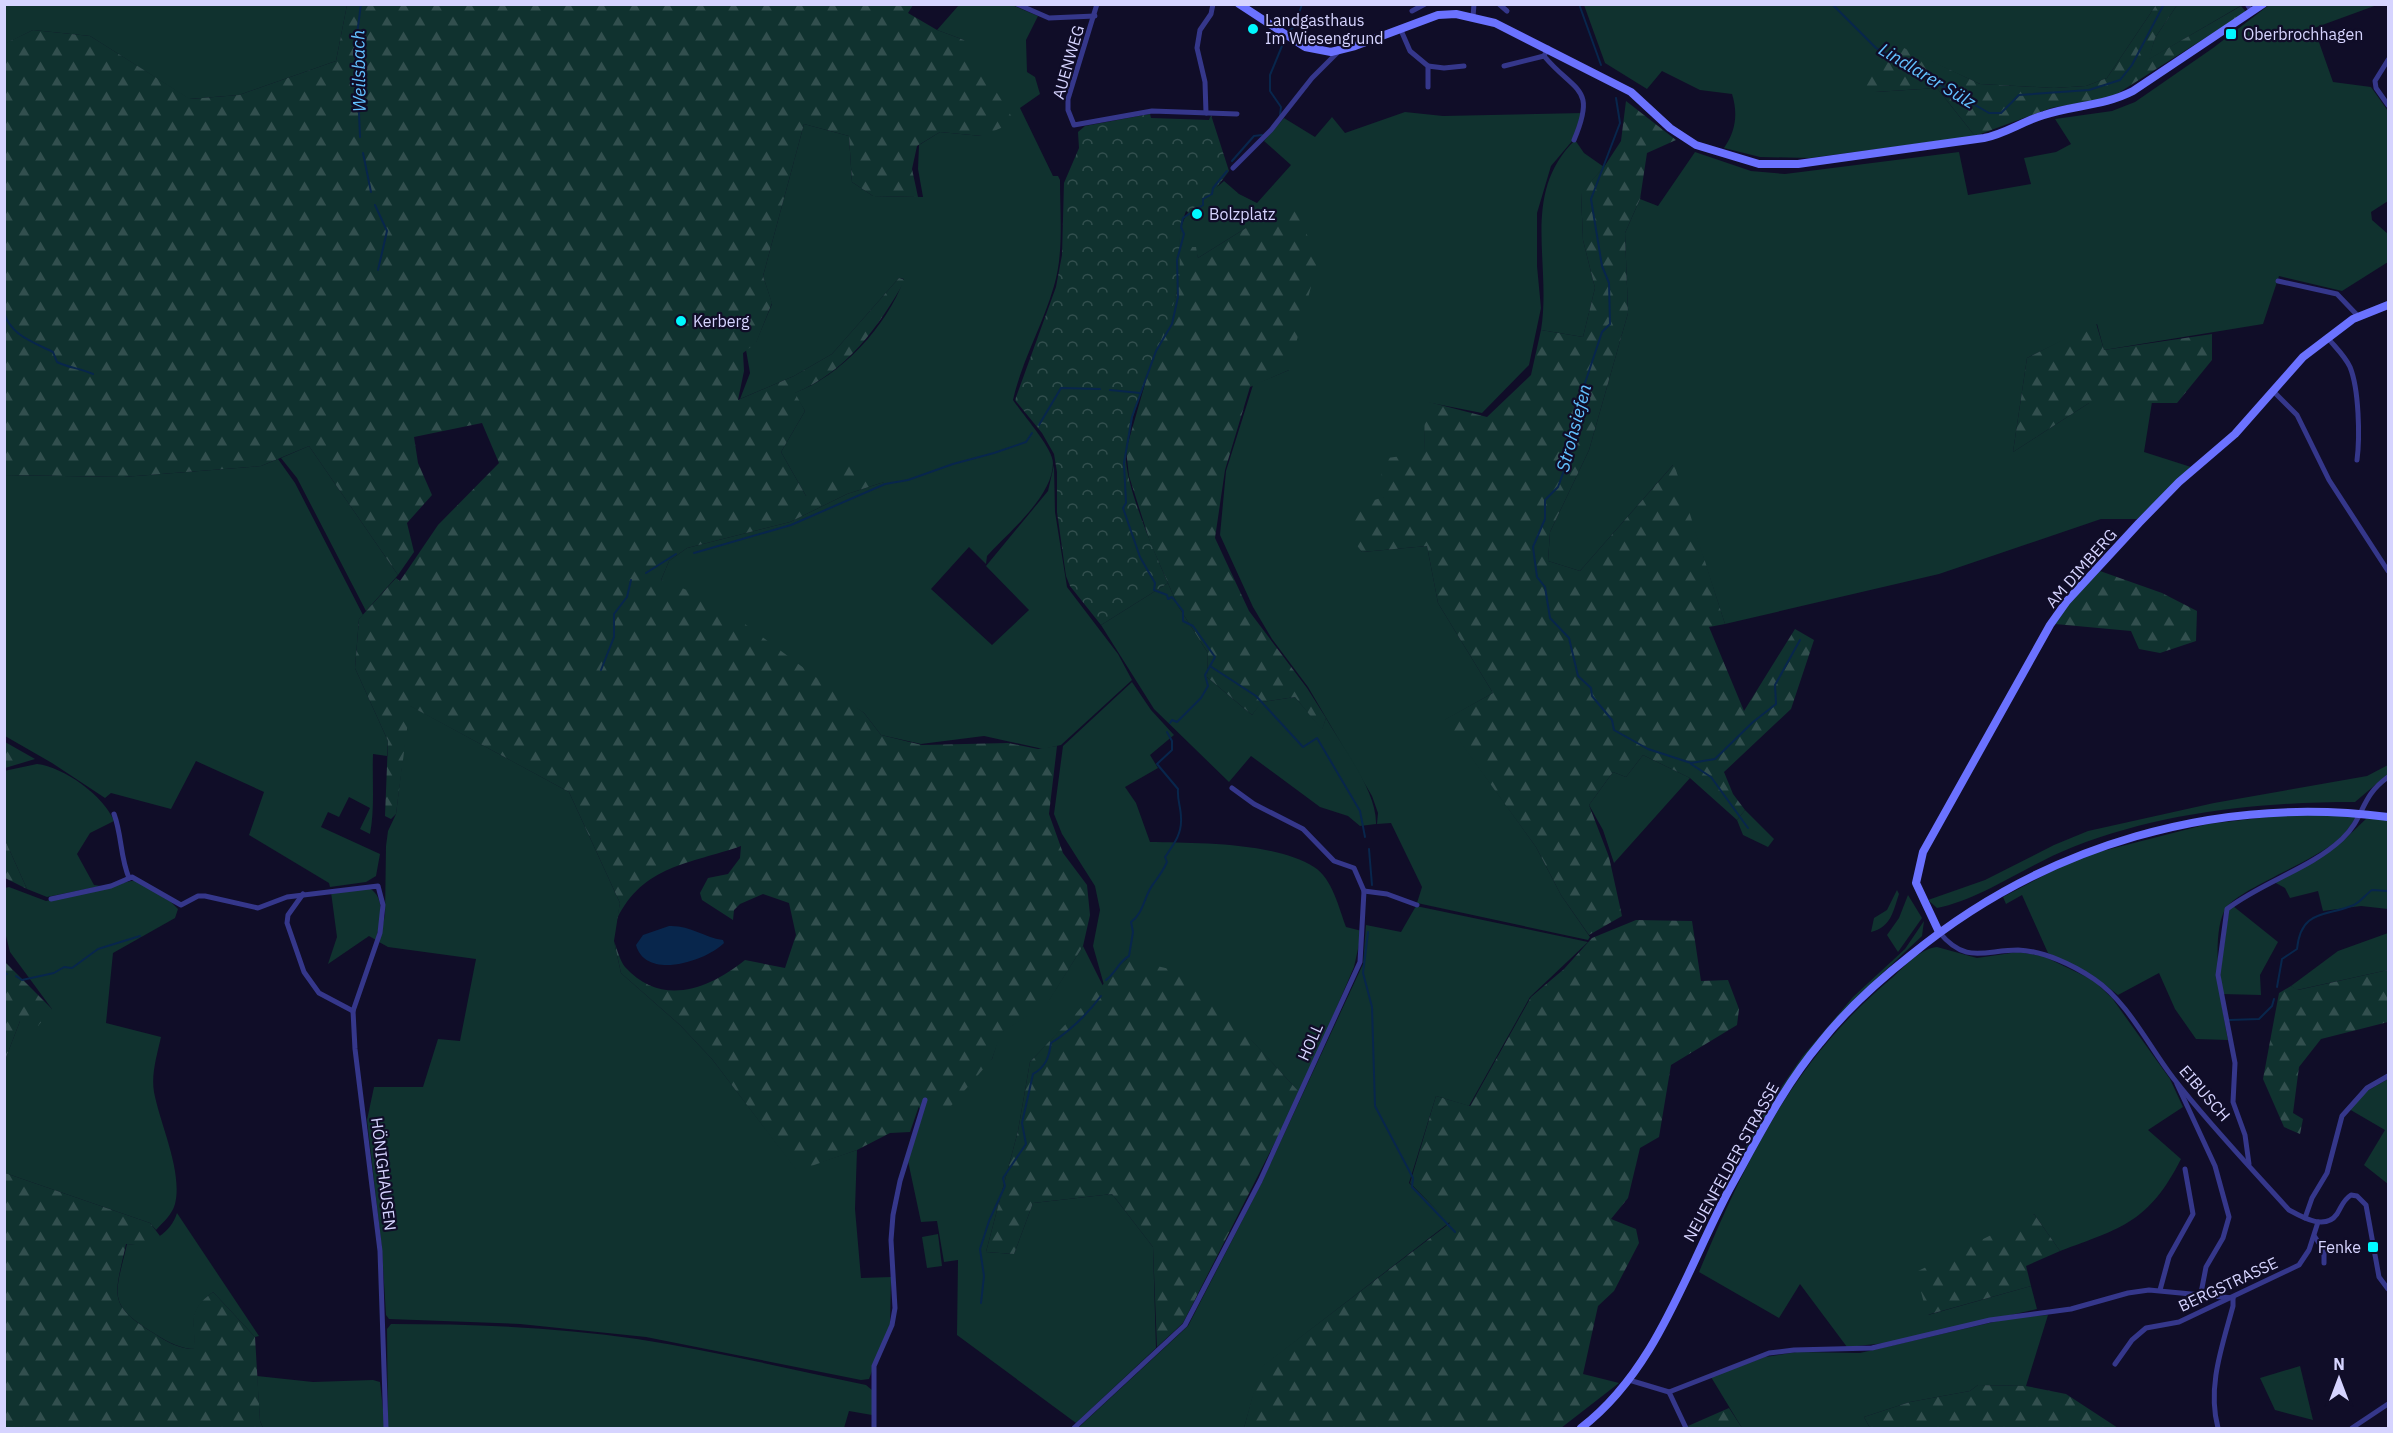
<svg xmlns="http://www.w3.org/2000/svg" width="2393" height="1433" font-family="'IBM Plex Sans',sans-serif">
<defs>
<pattern id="forest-firs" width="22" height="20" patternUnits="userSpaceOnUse" patternTransform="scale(1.5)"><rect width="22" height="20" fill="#10322f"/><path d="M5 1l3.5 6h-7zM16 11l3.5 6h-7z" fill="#324f4e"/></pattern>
<pattern id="park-crowns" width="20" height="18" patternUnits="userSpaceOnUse" patternTransform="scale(1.5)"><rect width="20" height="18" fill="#10322f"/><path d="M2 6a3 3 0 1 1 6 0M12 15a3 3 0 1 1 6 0" fill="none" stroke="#324f4e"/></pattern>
</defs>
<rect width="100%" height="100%" fill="#100d28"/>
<!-- green -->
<g fill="#10322f">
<path d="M4 5H347L336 61 239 95 189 99 90 36 33 30 5 44Z"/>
<path d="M959 5H1012L1038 16 1026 40 1027 72 1035 77 1040 94 1020 108 1053 176H1058L1060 180C1060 214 1064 253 1054 286 1043 325 1022 360 1013 400 1022 414 1053 448 1053 463 1053 496 1009 532 987 556L986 564 969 547 931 589 992 645 1029 610 986 566 1048 491 1054 465 1055 512 1067 587 1118 654 1132 680 1061 745 1043 749 984 736 921 744 881 735 864 713 661 580 669 561 687 548 790 522 847 494 884 482 806 496 781 452 805 411 794 393C841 376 887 326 904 279L899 278 832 354 794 376 740 399 750 373 746 350 756 342 772 304 763 276 804 124 849 136 852 182 873 196 923 197 918 169 919 145 940 132 982 136 964 40 937 30Z"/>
<path d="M1584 5H2156L2107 78 2086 86 2054 88 1980 84 1904 49 1875 92 1937 88 1975 136 1810 158 1760 157 1724 148C1736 131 1738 113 1732 94L1700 90 1662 71 1647 89 1605 63Z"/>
<path d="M2177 5H2242L2148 60 2155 38Z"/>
<path d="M2269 5H2377L2314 28 2333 82 2371 87 2388 111V201L2371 212 2372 220 2388 234V262L2342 291 2279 276 2263 324 2104 350 2097 324 2027 358 2013 452 2089 403 2152 402 2144 452 2191 467 2137 519H2101L1939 574 1725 624 1673 465 1580 571 1548 561 1550 532 1589 450 1628 313 1625 233 1640 199 1658 206 1695 152 1751 171 1785 174 1959 152 1968 195 2031 184 2024 158 2056 152 2071 144 2055 119 2112 111 2135 102 2213 48Z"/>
<path d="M1405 112 1443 116 1583 113 1573 140 1551 166 1537 213V266L1541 308 1529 365 1482 413 1426 402 1424 453 1384 497 1355 542 1362 552 1427 546 1438 603 1493 693 1445 720 1536 847 1561 895 1590 937 1588 940 1417 903 1422 887 1391 823 1377 824 1378 813 1372 796 1308 687 1272 639 1253 607 1220 535 1226 471 1253 385 1289 370 1246 228 1198 258 1195 247H1179C1180 207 1197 205 1224 181L1239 194 1257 203 1291 165 1264 141 1284 118 1315 137 1332 117 1345 133Z"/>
<path d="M1575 140 1584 153 1604 167 1581 193 1583 240 1595 288 1583 337 1541 330C1552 263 1520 194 1575 140Z"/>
<path d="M309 446 398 575 366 611 297 478 281 458Z"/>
<path d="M278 459 295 483 363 615 359 619 355 668 388 741 387 756 373 754C372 781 375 808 370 834L360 829 370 808 349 797 339 817 328 812 321 827 380 854 376 876 366 882 330 887 329 883 249 835 264 792 196 761 171 809 111 793 105 798 52 763 5 736 4 475 123 477 261 466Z"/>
<path d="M1168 583 1178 606 1208 653 1207 677 1252 715 1261 702 1295 697 1322 729 1326 718C1342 747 1377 791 1376 824L1360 826 1348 816 1320 807 1251 756 1229 782 1154 709 1101 625Z"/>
<path d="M1132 682 1151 710 1174 735 1150 755 1158 768 1125 787 1136 803 1150 842C1195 843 1275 842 1314 867 1332 878 1339 908 1346 927L1362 931 1354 967 1300 1093 1251 1040 1127 959 1104 985 1093 946 1100 910 1095 886 1062 834 1054 814 1063 746Z"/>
<path d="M409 705 569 792 620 903 614 941 621 973 680 1025 712 1059 797 1170 857 1150 855 1209 861 1278 891 1277 890 1325 869 1379 861 1380 646 1337 520 1324 389 1319 386 1315 382 1250 367 1120 374 1087H423L438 1039 460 1041 476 959 388 947 379 942 385 915 386 846 388 831 396 814Z"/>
<path d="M1643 755 1690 778 1614 863 1603 830 1589 805 1613 772 1626 777Z"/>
<path d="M37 764C64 767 104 796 114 821L90 833 77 854 94 885 101 886 47 897 27 889 5 840 4 771Z"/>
<path d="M2388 765V774L2355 802C2259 802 2163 812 2073 847 2029 864 1980 900 1937 908L1928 900 1985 880 2054 845 2088 831 2214 803 2367 776Z"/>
<path d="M1745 810 1774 839 1768 847 1743 835 1737 820Z"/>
<path d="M2304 813 2357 817C2351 824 2346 832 2340 838 2316 861 2240 888 2226 908 2209 935 2222 1010 2228 1040L2196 1039 2175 1009 2159 973 2118 995 2095 977 2048 953 2022 895 2006 904 2003 897 2079 857 2208 824Z"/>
<path d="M2368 817 2388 820V909L2361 906 2323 911 2318 891 2290 898 2285 888 2274 882 2344 840Z"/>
<path d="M131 881H137L171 902 178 909 175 918 113 953 106 1023 161 1037C157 1055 151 1074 154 1092 160 1124 183 1172 175 1204 172 1215 163 1222 156 1230L150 1223 5 1173V1060L20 1021 52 1009 10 952 5 932V888L9 887 46 901Z"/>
<path d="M369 888C387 898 380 923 376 940L369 936 328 964 337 937 331 892Z"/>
<path d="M1897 890 1899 894C1893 912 1891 927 1871 932L1874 918 1887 910Z"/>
<path d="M1908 895 1922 918 1898 952 1887 935 1899 918Z"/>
<path d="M1416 906 1588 942 1530 997 1469 1106 1436 1096 1409 1183 1450 1222 1261 1368 1244 1428H1078L1188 1326 1261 1184 1363 964 1366 925 1401 932Z"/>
<path d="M2233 906 2278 942 2260 975 2261 995 2222 994 2220 974 2229 910Z"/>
<path d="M1924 921 1922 936 1856 998 1800 1063 1777 1096 1724 1188 1767 1108 1802 1057 1853 997 1905 949Z"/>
<path d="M2388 933V970L2297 990 2291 986 2338 951Z"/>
<path d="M1083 946 1103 986 1030 1062 1018 1131 986 1252 1014 1254 1033 1203 1112 1194 1153 1247 1156 1348 1076 1423 957 1335 958 1260 944 1262 937 1221 921 1222 908 1161 923 1113 918 1106 992 1059 1000 1033 1047 1003Z"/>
<path d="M1937 947 1977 958 2018 952 2043 956 2093 980 2112 998 2170 1079 2183 1107 2148 1130 2181 1159C2149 1222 2122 1228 2060 1251L2034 1214 1928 1315 2031 1286 2037 1309 1886 1343 1847 1347 1800 1284 1779 1318 1699 1272C1747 1157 1795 1058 1893 977 1906 965 1920 949 1937 947Z"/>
<path d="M2388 1079V1184L2364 1165 2385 1130 2349 1109 2367 1091Z"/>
<path d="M177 1213 259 1336 255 1337 213 1292C187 1313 195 1319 195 1349 180 1349 168 1342 155 1334 106 1304 115 1296 127 1244 148 1246 170 1235 177 1213Z"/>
<path d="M938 1234 942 1266 927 1268 922 1237Z"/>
<path d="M2048 1315 2026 1386 1978 1385 1970 1391 1910 1402 1864 1417 1870 1428H1742L1711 1377 1765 1357 1797 1352 1860 1353 2015 1317Z"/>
<path d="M391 1324C473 1324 556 1327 637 1339 714 1351 790 1369 866 1385L872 1390V1415L849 1411 844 1428H388L387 1329Z"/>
<path d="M2300 1366 2313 1420 2275 1410 2260 1378Z"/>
<path d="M257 1376 313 1382 373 1380 380 1382 385 1428H263L260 1421Z"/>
</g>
<!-- forest -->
<g fill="url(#forest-firs)">
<path d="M347 5H913L908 13 937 30 964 40 1015 122 982 136 940 132 917 146 912 169 918 197 873 196 852 182 849 136 804 124 763 276 772 303 756 343 743 353 744 371 738 400 794 376 832 354 899 278 905 280C879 327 846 372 795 393L805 411 781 452 806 496 848 454 884 482 847 494 790 522 687 548 669 561 661 580 713 600 864 713 881 735 922 745 1008 743 1038 749 1057 746 1049 814 1063 853 1087 885 1090 915 1083 946 1047 1004 1001 1033 992 1059 944 1114 919 1106 910 1132 890 1133 857 1150 797 1171 712 1059 680 1025 621 973 614 941C617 949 620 961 625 967 661 1007 708 990 745 960L785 968 796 935 789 903 763 894 740 904 734 910 733 920 702 900 700 893 708 878 728 874 740 858 741 846C690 864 643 865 617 919L620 903 569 792 410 706 396 814 391 819 385 816 388 741 355 668 359 619 396 578 400 581 438 525 499 463 482 423 414 437 418 463 432 495 407 523 414 552 398 575 309 446 261 466 123 477 5 475 4 44 33 30 90 36 190 99 239 95 336 61Z"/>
<path d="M2156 5H2177L2155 38 2149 59 2241 6 2246 12 2112 97 2051 108 1975 136 1937 88 1875 92 1859 83 1904 48 1980 84 2054 88 2086 86 2107 78Z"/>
<path d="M1626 101 1676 140 1647 153 1640 199 1625 233 1628 313 1589 450 1550 532 1548 561 1580 571 1674 464 1725 624 1709 627 1744 711 1795 629 1814 640 1791 709 1724 772 1733 794 1745 810 1737 820 1690 778 1643 755 1626 777 1613 772 1589 805 1609 857 1622 916 1589 935 1561 895 1536 847 1444 720 1493 693 1438 603 1427 546 1362 552 1355 543V506L1384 497 1380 459 1424 453 1425 401 1487 417 1531 375 1541 330 1583 337 1595 288 1583 240 1581 192 1604 167 1621 141Z"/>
<path d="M1294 205 1318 260 1289 370 1250 387 1225 470 1215 538 1249 611 1307 688 1326 718 1322 730 1295 697 1262 702 1252 715 1207 677 1208 653 1178 606 1150 542 1129 476 1126 450 1147 377 1178 290 1179 247H1196L1198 258 1246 228Z"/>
<path d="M2096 323 2104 350 2212 334V360L2177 403H2089L2013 452 2027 358Z"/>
<path d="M2100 571 2162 593 2197 611 2196 641 2160 653 2139 649 2131 631 2055 624 2070 603Z"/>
<path d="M5 742 35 759 5 768Z"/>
<path d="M5 840 27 889 5 878Z"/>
<path d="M1636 920 1692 921 1701 981 1728 980 1739 1009 1737 1025 1671 1065 1659 1137 1640 1148 1628 1198 1611 1219 1636 1229 1639 1243 1614 1291 1598 1306 1583 1374 1619 1383 1561 1428H1244L1260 1368 1450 1223 1410 1183 1436 1096 1470 1106 1531 997 1564 969 1592 938Z"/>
<path d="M1127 959 1191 974 1300 1093 1183 1323 1157 1347 1153 1247 1112 1194 1033 1203 1014 1254 986 1252 1018 1131 1030 1062Z"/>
<path d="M5 962 52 1009 38 1026 20 1021 5 1060Z"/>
<path d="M2388 970V1022L2321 1039 2299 1067 2293 1113 2303 1119 2300 1134 2284 1127 2263 1079 2279 993 2291 986 2298 990Z"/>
<path d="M5 1173 150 1223 160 1236C151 1247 139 1244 126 1244 115 1296 106 1304 155 1334 167 1342 179 1349 194 1349 196 1321 185 1313 213 1292L255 1337 260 1421 263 1428H5Z"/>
<path d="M2034 1214 2060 1251 2026 1266 2031 1286 1927 1315 1916 1272Z"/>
<path d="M1978 1385 2026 1386 2066 1394 2118 1428H1870L1864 1417 1910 1402 1970 1391Z"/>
<path d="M1729 1408 1742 1428H1689L1688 1426Z"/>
</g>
<!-- park -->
<path fill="url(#park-crowns)" d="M1150 114 1151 118 1209 120 1211 115 1229 171 1199 211 1192 215 1186 211C1174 241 1184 265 1177 292 1163 345 1134 395 1126 449 1122 480 1155 553 1168 583L1101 625 1070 586 1066 576 1057 512V472L1054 454 1042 433 1015 400 1056 287 1062 255 1064 183 1079 148 1078 132 1085 126Z"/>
<!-- water -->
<path fill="#08264c" d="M669 926C690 925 703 937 723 940L724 943C706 961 646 981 636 945L643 935Z"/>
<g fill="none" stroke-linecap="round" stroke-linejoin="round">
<!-- stream -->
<g stroke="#08264c" stroke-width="2">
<path d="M1579 4 1601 65"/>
<path d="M1832 4 1876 48 1989 113H2001L2019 95 2089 90 2120 80 2132 65 2164 4"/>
<path d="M1289 31 1295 26 1302 4"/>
<path d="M1616 98 1620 123 1591 199 1602 266 1609 283 1610 324 1602 332 1575 413 1572 449 1558 487 1545 500V519L1533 547 1537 577 1545 587 1550 618 1569 638 1578 676 1591 688 1592 696 1612 720 1614 730 1648 749 1691 763 1715 759 1753 722 1776 704 1775 685 1800 640"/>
<path d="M1280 115 1281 107 1270 91V75L1282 46"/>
<path d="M360 137 356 42 361 4"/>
<path d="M363 153 371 192"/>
<path d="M1232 161 1254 136 1262 135"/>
<path d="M375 205 387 231 378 270"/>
<path d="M4 312C10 335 33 342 53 352L57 362C69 368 80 368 93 374"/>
<path d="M1110 390 1140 393"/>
<path d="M1039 425 1061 388 1100 389"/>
<path d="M694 553 791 525 885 484 908 480 953 464 994 453 1026 442 1032 433"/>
<path d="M646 573 676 554"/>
<path d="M1210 666 1256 696 1303 747 1317 738 1360 811 1365 837"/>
<path d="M601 670 614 637V614L627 597 631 580"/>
<path d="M1170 723 1172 720 1177 722 1201 698 1208 686 1205 675 1215 657 1193 626 1183 621V611L1172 597 1168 599 1167 595 1154 590 1155 583 1140 557 1123 508 1126 503 1124 463 1132 417 1156 351 1172 324 1178 297 1177 260 1184 234 1181 227 1183 218 1203 205V199L1212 194 1213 188 1227 171"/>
<path d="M1691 764 1711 777 1748 828"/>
<path d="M1369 849 1372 885"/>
<path d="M1368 932 1363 973 1372 1007 1375 1106 1413 1178 1412 1187 1455 1232"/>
<path d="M4 973 7 974"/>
<path d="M16 976 22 980 54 973 64 967 72 968 98 949 140 936"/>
<path d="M1106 980C1116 973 1118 962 1129 956L1133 932 1131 922C1144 913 1144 895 1154 883 1159 876 1163 871 1167 862L1165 857C1174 844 1182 834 1181 818 1181 807 1177 800 1178 789L1157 764 1172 750V741L1167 732"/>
<path d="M2277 987 2282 959 2297 949C2301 909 2325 917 2354 905 2360 902 2366 894 2372 890L2388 891"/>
<path d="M2229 1020 2259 1019 2272 1006 2274 999"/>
<path d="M981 1303 984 1276 980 1249 989 1221 1005 1186 1003 1178 1026 1144 1022 1123 1033 1074C1046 1067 1049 1057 1051 1043 1070 1031 1088 1013 1101 996"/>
</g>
<!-- street -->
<g stroke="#35378b" stroke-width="5">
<path d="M1017 4 1049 18 1095 16"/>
<path d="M1097 4 1068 99V110L1074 125 1152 111 1237 114"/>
<path d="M1499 4 1507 11"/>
<path d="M2247 4 2252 12"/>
<path d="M1412 11 1425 4"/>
<path d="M1473 17 1474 4"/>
<path d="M1400 28 1410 51 1428 66V87"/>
<path d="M1548 48 1544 56C1575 93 1597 86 1574 140"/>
<path d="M2388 60 2375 81 2376 88 2388 105"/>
<path d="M1428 66 1444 68 1464 66"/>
<path d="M1504 66 1544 56"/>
<path d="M1206 113 1205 82 1197 48 1200 30 1211 14 1213 4"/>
<path d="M1233 168 1271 130 1312 78 1338 52"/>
<path d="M2278 281 2337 294 2358 316"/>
<path d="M2327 337C2335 347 2345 356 2350 367 2359 389 2360 437 2357 460"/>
<path d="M2273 391 2297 415 2329 480 2388 571"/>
<path d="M114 814C122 835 120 857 129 878"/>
<path d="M1364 891 1387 894 1417 905"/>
<path d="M303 894 288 915 287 923 304 972 319 993 353 1011"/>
<path d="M51 899 111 886 132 877 181 905 198 896H205L258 908 287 897 378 886 383 905 380 933 353 1011 355 1049 380 1251 386 1428"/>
<path d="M1939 932C1966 965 1984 950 2018 950 2044 951 2073 965 2094 979 2128 1002 2149 1047 2174 1079 2209 1124 2250 1167 2289 1210 2302 1217 2325 1231 2337 1214 2342 1206 2343 1200 2351 1195L2357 1196 2366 1205 2379 1277 2388 1289"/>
<path d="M2177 1084 2215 1166 2229 1217 2223 1238 2206 1267 2201 1293"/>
<path d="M2249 1164 2245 1135 2233 1102 2235 1063 2218 975 2227 909C2262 882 2310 869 2342 839 2366 816 2359 798 2388 777"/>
<path d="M2305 1218 2312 1198 2327 1173 2342 1116 2367 1088 2388 1076"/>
<path d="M2315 1237 2324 1251V1263"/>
<path d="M2160 1290 2169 1257 2193 1214 2185 1169"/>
<path d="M2115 1364 2132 1340 2146 1328 2179 1322 2299 1265 2309 1250 2318 1222"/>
<path d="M1629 1380 1669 1392 1769 1353 1794 1350 1872 1348 1990 1320 2071 1309 2128 1293 2149 1290 2233 1298"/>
<path d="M1669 1392 1686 1428"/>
<path d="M874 1428V1366L892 1325 895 1308 891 1240 893 1215 900 1181 925 1100"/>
<path d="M1074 1428 1185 1325 1260 1181 1360 962 1364 891 1354 868 1334 861 1303 829 1254 804 1232 788"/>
<path d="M2218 1428C2207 1387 2222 1347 2233 1306V1298"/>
<path d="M2352 1428 2388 1404"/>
</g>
<!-- secondary -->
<g stroke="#6b72ff" stroke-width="8">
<path d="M1239 4 1305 47 1331 52 1355 46 1438 15 1456 14 1495 23 1631 92 1670 128 1696 145 1759 164H1798L1984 138C2005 134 2023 121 2044 115 2074 105 2104 106 2133 91L2263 4"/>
<path d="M1939 932 1916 883 1923 852 2050 625 2067 601 2139 523 2179 482 2235 434 2303 357 2353 319 2388 305"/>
<path d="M1581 1428C1657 1370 1686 1270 1730 1188 1758 1138 1783 1087 1820 1043 1846 1010 1878 981 1911 955 2045 845 2216 795 2388 817"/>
</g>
</g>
<!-- markers -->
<g fill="#00f8ff" stroke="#100d28" stroke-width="2">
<circle cx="1253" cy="29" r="6"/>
<rect x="2225" y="28" width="12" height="12" rx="3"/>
<circle cx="1197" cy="214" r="6"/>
<circle cx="681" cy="321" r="6"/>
<rect x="2367" y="1241" width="12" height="12" rx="3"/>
</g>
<g text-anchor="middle" stroke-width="4.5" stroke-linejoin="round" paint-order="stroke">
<!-- poi labels -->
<g font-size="16" fill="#d6d4ff" stroke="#100d28" text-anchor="start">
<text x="1265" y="26">Landgasthaus<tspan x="1265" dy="18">Im Wiesengrund</tspan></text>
<text x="2243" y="40">Oberbrochhagen</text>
<text x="1209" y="220">Bolzplatz</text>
<text x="693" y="327">Kerberg</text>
<text x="2361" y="1253" text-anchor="end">Fenke</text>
</g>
<!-- street labels -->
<g font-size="16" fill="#d6d4ff" stroke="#100d28">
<text transform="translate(1068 62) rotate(-74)" y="6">AUENWEG</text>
<text transform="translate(2081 568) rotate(-49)" y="6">AM DIMBERG</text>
<text transform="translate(1310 1042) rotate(-66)" y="6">HOLL</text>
<text transform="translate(2205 1093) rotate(49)" y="6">EIBUSCH</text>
<text transform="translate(1731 1162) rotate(-61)" y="6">NEUENFELDER STRASSE</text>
<text transform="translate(384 1174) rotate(83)" y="6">HÖNIGHAUSEN</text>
<text transform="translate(2228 1284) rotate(-25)" y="6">BERGSTRASSE</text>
</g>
<!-- water labels -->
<g font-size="18" font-style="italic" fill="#62c1ff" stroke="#100d28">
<text transform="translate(359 71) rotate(-91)" y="6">Weilsbach</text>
<text transform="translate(1927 76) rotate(31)" y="6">Lindlarer Sülz</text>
<text transform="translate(1574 428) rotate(-75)" y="6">Strohsiefen</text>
</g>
</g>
<!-- border -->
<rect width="2393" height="1433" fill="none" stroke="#d6d4ff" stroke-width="12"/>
<!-- north arrow -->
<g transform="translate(2339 1379)" stroke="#100d28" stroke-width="4.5" paint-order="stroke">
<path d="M0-4.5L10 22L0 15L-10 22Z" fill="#d6d4ff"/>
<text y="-9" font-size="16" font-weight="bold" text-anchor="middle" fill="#d6d4ff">N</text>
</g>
</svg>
